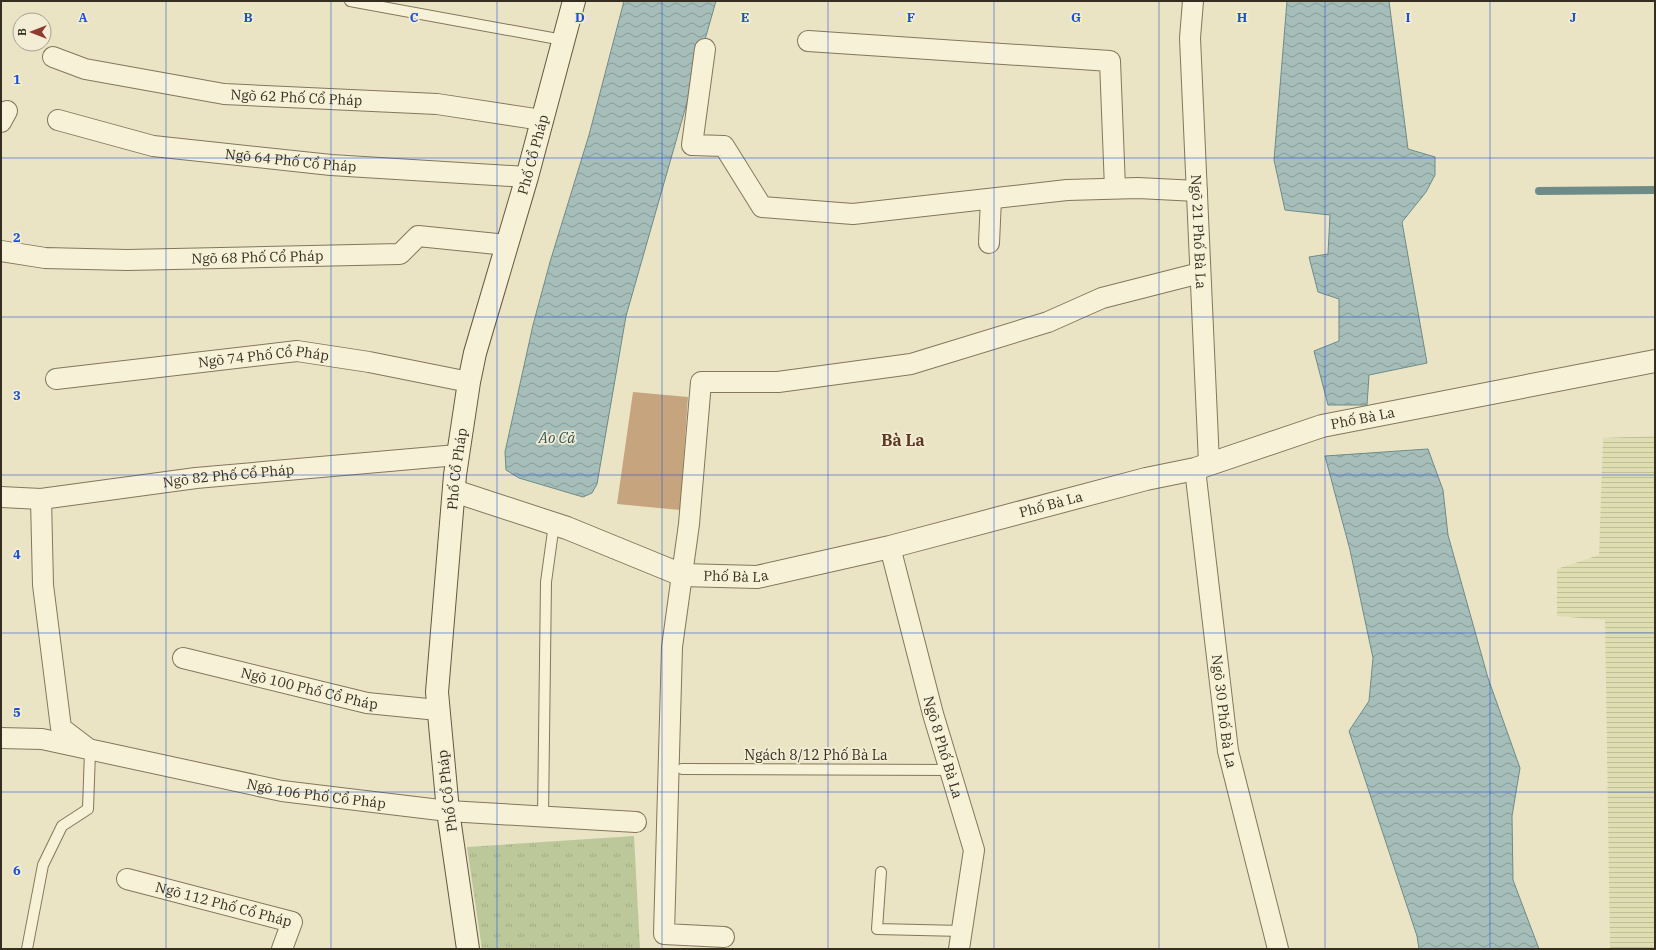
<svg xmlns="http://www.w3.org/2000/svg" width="1656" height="950" font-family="'IBM Plex Serif',serif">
<defs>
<pattern id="farmland-rules" width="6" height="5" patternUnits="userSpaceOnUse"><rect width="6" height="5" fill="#dfdeb3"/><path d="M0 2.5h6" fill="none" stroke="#c0bf9a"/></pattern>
<pattern id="grass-tufts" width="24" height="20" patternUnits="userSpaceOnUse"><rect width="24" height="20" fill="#bcc89a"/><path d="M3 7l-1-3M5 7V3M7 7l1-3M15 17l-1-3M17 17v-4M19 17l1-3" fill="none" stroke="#a2ac84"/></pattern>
<pattern id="water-waves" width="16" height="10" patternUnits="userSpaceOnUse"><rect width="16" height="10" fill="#a6beba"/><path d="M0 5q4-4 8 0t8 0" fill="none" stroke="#889b97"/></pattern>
</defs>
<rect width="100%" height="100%" fill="#eae4c5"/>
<!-- farmland -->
<path fill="url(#farmland-rules)" d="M1655 436V949H1610L1605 620 1557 616V569L1599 555 1603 438Z"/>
<!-- grass -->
<path fill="url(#grass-tufts)" d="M634 836 640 949H482L467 847Z"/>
<!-- water -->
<g fill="url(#water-waves)" stroke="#6e8b88">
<path d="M624 1H716L626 316 597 484 592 493 583 497 519 478 506 470 505 452 533 325 550 262 589 135Z"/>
<path d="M1287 1H1389L1408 149 1435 157V175L1426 192 1402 222 1427 363 1369 375 1367 405H1328L1314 351 1339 341V299L1318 292 1309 257 1328 254 1330 215 1285 210 1274 160Z"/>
<path d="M1428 449 1443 490 1448 535 1488 678 1520 768 1512 816 1513 880 1539 949H1419L1417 936 1349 731 1369 701 1373 658 1350 550 1325 456Z"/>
</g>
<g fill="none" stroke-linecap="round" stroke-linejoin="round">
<!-- stream -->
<path stroke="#6e8b88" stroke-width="8" d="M1539 191 1655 190"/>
</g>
<!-- building -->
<path fill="#c6a57e" d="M633 392 688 397 680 510 617 504Z"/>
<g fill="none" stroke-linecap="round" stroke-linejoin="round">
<!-- service casing -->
<g stroke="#84765c" stroke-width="12">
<g id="service">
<path d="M350 1 563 40"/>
<path d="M682 769 950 770"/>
<path d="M543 816 546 582 554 524"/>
<path d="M881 872 877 929 962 931"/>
<path d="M27 949 43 865 62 826 88 809 90 751"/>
</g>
</g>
<!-- minor casing -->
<g stroke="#84765c" stroke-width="22">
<g id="minor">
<path id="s1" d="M1193 1 1190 38 1209 463"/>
<path d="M808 41 1110 61 1115 188"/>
<path d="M705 49 692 145 724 146 762 207 853 214 1067 190 1138 188 1197 191"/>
<path id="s2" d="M53 57 85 69 224 94 437 104 542 120"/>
<path id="s3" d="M58 120 153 146 331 165 527 177"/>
<path d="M1 122 7 111"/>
<path d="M989 243 991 199"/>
<path id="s4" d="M1 251 45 258 127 260 400 254 418 236 507 245"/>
<path id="s5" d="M56 379 297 351 369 362 469 382"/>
<path id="s6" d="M1195 469 1228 751 1278 949"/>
<path id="s7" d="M1 497 41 499 196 478 457 455"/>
<path d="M41 499 43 585 61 728 86 747"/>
<path id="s8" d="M890 547 933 714 974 850 959 949"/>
<path id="s9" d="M183 658 367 703 438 710"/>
<path id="s10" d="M1 738 42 739 282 791 448 811 636 822"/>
<path id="s11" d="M127 879 292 922 282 949"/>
<path d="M724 937 664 934 672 647 689 524 701 382H778L911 364 1048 322 1102 298 1200 273"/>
</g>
</g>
<!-- tertiary casing -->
<g stroke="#84765c" stroke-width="24">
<g id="tertiary">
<path id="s12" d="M454 491 567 528 682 575 757 577 890 547 1146 479 1195 469 1322 426 1655 361"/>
</g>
</g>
<!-- secondary casing -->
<g stroke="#665740" stroke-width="24">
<g id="secondary">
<path id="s13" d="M468 949 448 811 437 692 455 475 469 382 475 353 527 177 574 1"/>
</g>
</g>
<!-- service -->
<use href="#service" stroke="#f6f1d7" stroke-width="10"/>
<!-- minor -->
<use href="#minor" stroke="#f6f1d7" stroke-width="20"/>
<!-- tertiary -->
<use href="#tertiary" stroke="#f6f1d7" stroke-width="22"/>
<!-- secondary -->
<use href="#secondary" stroke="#f6f1d7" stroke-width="22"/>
</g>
<!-- grid -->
<path fill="none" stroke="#1d4ed8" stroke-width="1" stroke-opacity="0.55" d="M166 1V949M331 1V949M497 1V949M662 1V949M828 1V949M994 1V949M1159 1V949M1325 1V949M1490 1V949M1 158H1655M1 317H1655M1 475H1655M1 633H1655M1 792H1655"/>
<g text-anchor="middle" stroke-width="3.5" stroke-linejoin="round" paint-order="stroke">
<!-- street labels -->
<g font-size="14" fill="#352d1f" stroke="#f2edd4">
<text dy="5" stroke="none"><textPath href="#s2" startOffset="248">Ngõ 62 Phố Cổ Pháp</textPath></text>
<text dy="5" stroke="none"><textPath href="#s13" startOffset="807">Phố Cổ Pháp</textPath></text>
<text dy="5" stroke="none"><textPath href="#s3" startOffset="237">Ngõ 64 Phố Cổ Pháp</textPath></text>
<text dy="5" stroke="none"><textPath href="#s1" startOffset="231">Ngõ 21 Phố Bà La</textPath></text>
<text dy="5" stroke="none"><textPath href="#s4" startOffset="257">Ngõ 68 Phố Cổ Pháp</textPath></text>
<text dy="5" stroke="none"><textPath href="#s5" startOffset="209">Ngõ 74 Phố Cổ Pháp</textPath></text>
<text dy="5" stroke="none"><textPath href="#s12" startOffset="945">Phố Bà La</textPath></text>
<text dy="5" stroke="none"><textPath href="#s13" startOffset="483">Phố Cổ Pháp</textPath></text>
<text dy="5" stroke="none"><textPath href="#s7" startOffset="229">Ngõ 82 Phố Cổ Pháp</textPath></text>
<text dy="5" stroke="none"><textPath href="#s12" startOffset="621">Phố Bà La</textPath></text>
<text dy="5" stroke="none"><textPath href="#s12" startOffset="297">Phố Bà La</textPath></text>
<text dy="5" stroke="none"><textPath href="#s9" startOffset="130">Ngõ 100 Phố Cổ Pháp</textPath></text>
<text dy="5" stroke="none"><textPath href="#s6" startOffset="244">Ngõ 30 Phố Bà La</textPath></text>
<text dy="5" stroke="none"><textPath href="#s8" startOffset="207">Ngõ 8 Phố Bà La</textPath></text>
<text x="816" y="760">Ngách 8/12 Phố Bà La</text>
<text transform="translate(447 791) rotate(-97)" y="5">Phố Cổ Pháp</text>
<text dy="5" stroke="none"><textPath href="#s10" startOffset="321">Ngõ 106 Phố Cổ Pháp</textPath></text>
<text dy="5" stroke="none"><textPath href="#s11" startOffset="100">Ngõ 112 Phố Cổ Pháp</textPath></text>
</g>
<!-- water labels -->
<g font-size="15" font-style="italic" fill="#305154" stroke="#f2edd4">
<text x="557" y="443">Ao Cả</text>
</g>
<!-- quarter labels -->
<g font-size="16" font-weight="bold" fill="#5e3622" stroke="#f2edd4">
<text x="903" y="446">Bà La</text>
</g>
</g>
<g font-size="13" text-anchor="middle" font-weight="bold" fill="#1d4ed8" stroke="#f2edd4" stroke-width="3.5" stroke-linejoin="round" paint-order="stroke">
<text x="83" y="22">A</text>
<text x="248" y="22">B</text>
<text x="414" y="22">C</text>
<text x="580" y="22">D</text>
<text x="745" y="22">E</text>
<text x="911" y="22">F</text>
<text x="1076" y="22">G</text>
<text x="1242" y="22">H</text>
<text x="1408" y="22">I</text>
<text x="1573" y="22">J</text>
<text x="17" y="84">1</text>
<text x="17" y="242">2</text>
<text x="17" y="400">3</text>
<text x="17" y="559">4</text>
<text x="17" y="717">5</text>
<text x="17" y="875">6</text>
</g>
<!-- border -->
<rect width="1656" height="950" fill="none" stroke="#352d1f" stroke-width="4"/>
<!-- north arrow -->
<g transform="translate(32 32) rotate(270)"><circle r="19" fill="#f2edd4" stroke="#a6a08c"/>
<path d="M0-3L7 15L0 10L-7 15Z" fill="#8e3c31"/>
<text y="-6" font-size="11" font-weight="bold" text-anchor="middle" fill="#352d1f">B</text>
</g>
</svg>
